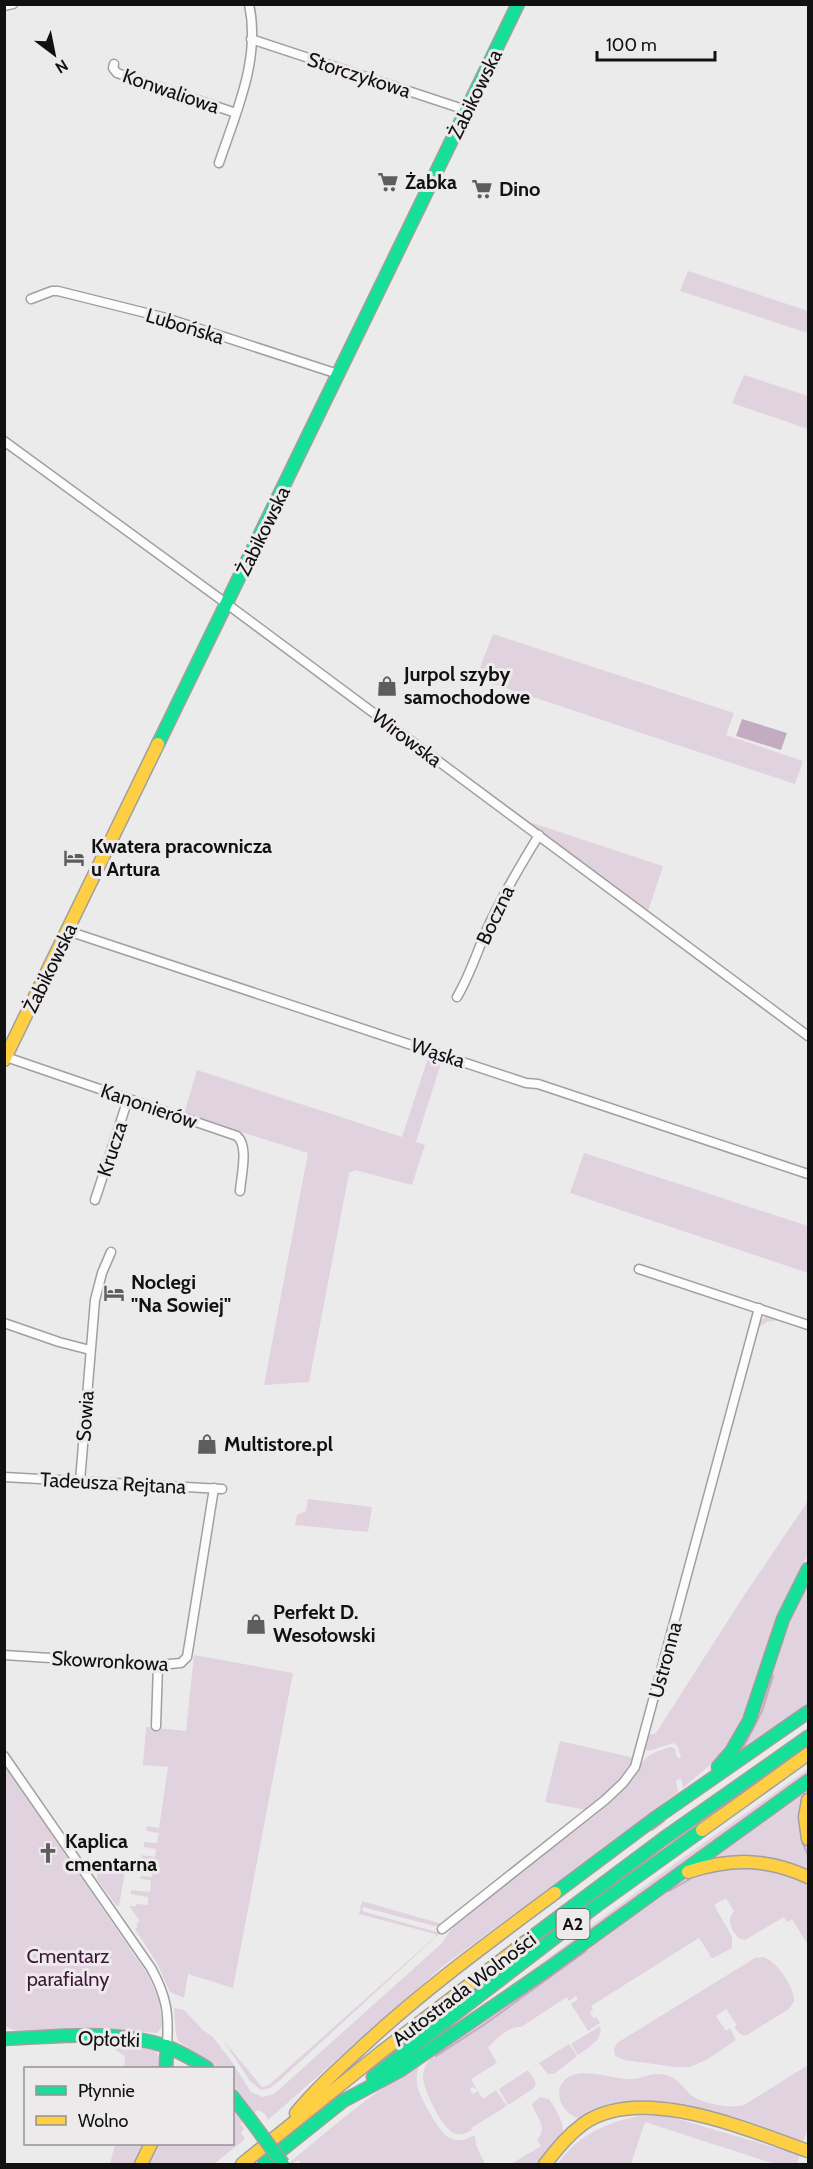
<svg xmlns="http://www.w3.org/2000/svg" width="813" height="2169" font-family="Cabin,sans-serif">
<rect width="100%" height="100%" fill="#ecebec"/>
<!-- green -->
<g fill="#e0d2de">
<path d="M688 271 808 311V333L680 291Z"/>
<path d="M744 375 808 396V429L732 403Z"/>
<path d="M493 634 734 713 726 735 803 761 795 784 476 678Z"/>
<path d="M526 821 663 866 648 911Z"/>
<path d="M429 1055 442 1060 416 1142 425 1145 412 1185 355 1170 349 1173 309 1382 264 1385 308 1153 184 1114 197 1070 402 1137Z"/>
<path d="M584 1153 808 1226V1273L570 1193Z"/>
<path d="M769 1315 808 1328V1331C792 1325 773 1313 759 1328L649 1735 656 1733 745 1594 806 1504 808 1495V1556L799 1571 744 1718 717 1759 683 1788 681 1778 676 1781 678 1792 442 1967 268 2120 264 2113 258 2110 254 2113 233 2084 232 2068H218L178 2041 176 2033 174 2008 184 2010 204 2031 212 2036 232 2062 251 2092 263 2097 274 2094 441 1944 455 1924 636 1772C645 1755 653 1752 671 1747L675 1749 677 1758H681L678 1747 674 1743 648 1751 645 1749 758 1324 761 1320Z"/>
<path d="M308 1499 372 1507 368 1532 295 1525 297 1515 306 1511Z"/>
<path d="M808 1576V1707L733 1760Z"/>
<path d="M194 1655 293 1673 233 1988 188 1974 184 1998 170 1992 157 1963 135 1929 138 1927 136 1924 140 1921 129 1906H136V1904L148 1905V1897L131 1894V1890L150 1892 151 1880 140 1879 141 1876 152 1877 154 1865 141 1863 142 1855 155 1857 156 1849 144 1847V1842L157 1843 159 1833 146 1831 147 1826 159 1828 168 1767 143 1765 146 1727 186 1731Z"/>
<path d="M560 1741 635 1758C623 1789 561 1831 534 1853L531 1852 586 1810 545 1802Z"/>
<path d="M4 1765 148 1975 159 2000 162 2026 157 2033 117 2030 20 2033 5 2026Z"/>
<path d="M808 1769V1776L492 2000 680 1860Z"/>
<path d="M808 1789 805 1796 808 1873 700 1861Z"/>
<path d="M520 1860 522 1863 440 1926H434L363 1907 362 1910 365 1912 437 1932 439 1934 279 2081 270 2088 261 2090 250 2081 223 2040 262 2087 269 2085 436 1936 435 1934 359 1914 362 1901 442 1924Z"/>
<path d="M756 1864 808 1882V1945L792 1919 787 1922 784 1917 745 1940 739 1938C731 1930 726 1920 734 1911L726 1898 714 1905 732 1937V1948L713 1958 709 1957 710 1955 699 1938 591 2006 593 2010 590 2012 593 2018 596 2017 600 2023 588 2031 571 2004 578 1999 576 1996 569 2001 567 1997 521 2027C508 2026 497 2039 488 2047L497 2063 471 2079 477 2090 473 2087 470 2089 473 2094 478 2091 483 2099 496 2090 507 2106 471 2128 472 2130C466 2133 461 2136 454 2133 442 2129 422 2087 423 2075 424 2066 428 2061 434 2055L684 1879 705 1870Z"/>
<path d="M106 1867 125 1871 119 1906 116 1905 97 1879V1872Z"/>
<path d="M763 1957C776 1960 795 1988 794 2001L789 2009 747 2035C740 2036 739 2033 735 2028L736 2024 726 2009 716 2016 726 2031 730 2028 736 2040 708 2059 690 2067H676L624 2060 615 2056 614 2049 617 2043 755 1958Z"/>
<path d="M600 2026C604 2040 588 2047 578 2055L571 2044Z"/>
<path d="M106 2044 134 2045 153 2048 160 2057V2068H124L125 2056Z"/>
<path d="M569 2044 577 2056 554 2074H548L539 2063Z"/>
<path d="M808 2065V2129L802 2144 668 2103 647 2101 625 2103 578 2118C564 2114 553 2095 563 2082 576 2064 611 2079 630 2079 642 2079 653 2071 666 2075 679 2078 682 2087 691 2095 702 2104 731 2109 744 2105Z"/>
<path d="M419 2066C417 2072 416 2078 417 2085 419 2096 439 2132 448 2137 458 2143 466 2140 475 2135L476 2145 485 2164H302L298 2160 292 2164 290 2162C331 2129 372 2091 419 2066Z"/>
<path d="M528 2070 536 2083 534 2088 508 2105 499 2089Z"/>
<path d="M540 2097 549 2099C572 2135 564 2133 541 2164H511L541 2146 537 2140C549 2126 536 2118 532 2104Z"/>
<path d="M233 2107 243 2122 240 2124 244 2128 241 2133 245 2139 214 2164H145L155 2144H232Z"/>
<path d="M639 2116H668L800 2155 797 2164H775L645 2122 631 2164H558C576 2136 607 2122 639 2116Z"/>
<path d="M115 2144H144L134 2164H110Z"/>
</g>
<!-- water -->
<path fill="#c3acc1" d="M742 719 787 733 781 750 736 736Z"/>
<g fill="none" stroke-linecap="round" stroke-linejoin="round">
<!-- stream -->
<g stroke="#c3acc1" stroke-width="2">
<path d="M742 1750 762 1711 773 1676"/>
<path d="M652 1830 664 1821"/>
<path d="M803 1844 808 1855"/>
<path d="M669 1891 690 1879"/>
<path d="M436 2056 485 2024 586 1951"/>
</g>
<!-- street casing -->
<g stroke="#a0a0a0" stroke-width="11">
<g id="street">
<path d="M4 6 13 4"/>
<path d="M251 39 466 110"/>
<path d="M114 64 113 68 117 73 236 113"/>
<path d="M219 163C236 112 261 59 249 4"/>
<path d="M31 299 52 291H58L166 318 338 374"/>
<path d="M4 441 227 604 808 1036"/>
<path d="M68 931 526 1083 538 1084 808 1174"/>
<path d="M457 997C470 975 477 952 487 929 502 896 520 866 539 835"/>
<path d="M6 1057 237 1136C249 1146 241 1176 240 1191"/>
<path d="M95 1200 128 1099"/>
<path d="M639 1269 808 1325"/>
<path d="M4 1323 59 1342 90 1350"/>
<path d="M4 1477 222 1489"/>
<path d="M80 1481 95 1300 102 1273 111 1252"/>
<path d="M4 1655 158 1665 181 1663 187 1657 189 1645 214 1488"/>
<path d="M156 1726 158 1665"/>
<path d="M4 1756 151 1968C167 1997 169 2014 167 2046"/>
<path d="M442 1929 605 1800 623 1783 635 1767 759 1308"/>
</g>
</g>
<!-- fast casing -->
<g stroke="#a0a0a0" stroke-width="15">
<g id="fast">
<path d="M158 744 518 4"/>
<path d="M718 1767 731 1752 749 1721 783 1619 808 1569"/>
<path d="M555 1893 654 1819 808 1712"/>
<path d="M524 1943 663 1839 808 1737"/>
<path d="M4 2039C55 2037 112 2029 162 2045 178 2050 192 2059 207 2068"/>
<path d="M166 2068 167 2046"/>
<path d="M373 2077 596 1906 702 1830"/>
<path d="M232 2096 249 2118"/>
<path d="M264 2164 343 2101 399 2071 548 1969 808 1781"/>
</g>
</g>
<!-- slow casing -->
<g stroke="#a0a0a0" stroke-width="15">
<g id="slow">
<path d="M4 1060 158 744"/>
<path d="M808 1800 805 1817 808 1839"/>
<path d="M702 1830 808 1754"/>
<path d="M688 1872C730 1858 767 1858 808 1877"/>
<path d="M296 2113C316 2089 338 2069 361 2048 422 1991 489 1942 555 1893"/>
<path d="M141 2164 151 2144"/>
<path d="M242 2164 380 2053 524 1943"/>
<path d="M545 2164C557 2149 568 2135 583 2124 641 2083 748 2130 808 2151"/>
</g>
</g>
<!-- street -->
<use href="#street" stroke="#fcfcfc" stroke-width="8"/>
<!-- fast -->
<use href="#fast" stroke="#16e098" stroke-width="12"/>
<!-- slow -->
<use href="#slow" stroke="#ffcf43" stroke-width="12"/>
<!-- fast-bridge casing -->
<g stroke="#a0a0a0" stroke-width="15" stroke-linecap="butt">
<path id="fast-bridge" d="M249 2118 283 2164"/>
</g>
<!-- fast-bridge -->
<use href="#fast-bridge" stroke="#16e098" stroke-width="12"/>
</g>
<!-- icons -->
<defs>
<g id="supermarket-bare" transform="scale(1.62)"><path d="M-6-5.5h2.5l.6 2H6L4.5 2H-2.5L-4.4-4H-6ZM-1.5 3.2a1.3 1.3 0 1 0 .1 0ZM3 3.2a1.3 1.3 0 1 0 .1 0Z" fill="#5e5d5e" stroke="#edeaec" stroke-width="2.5" paint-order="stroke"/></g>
<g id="shop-bare" transform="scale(1.62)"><path d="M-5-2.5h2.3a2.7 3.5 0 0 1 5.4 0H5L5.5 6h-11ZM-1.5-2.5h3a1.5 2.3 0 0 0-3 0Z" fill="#5e5d5e" stroke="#edeaec" stroke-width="2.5" paint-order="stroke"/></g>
<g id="hotel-bare" transform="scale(1.62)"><path d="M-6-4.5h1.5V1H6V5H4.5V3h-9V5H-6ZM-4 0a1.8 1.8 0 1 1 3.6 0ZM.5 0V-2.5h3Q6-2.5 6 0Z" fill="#5e5d5e" stroke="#edeaec" stroke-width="2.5" paint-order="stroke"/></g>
<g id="church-bare" transform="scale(1.62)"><path d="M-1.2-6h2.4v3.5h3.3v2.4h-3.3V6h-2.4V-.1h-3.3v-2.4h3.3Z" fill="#5e5d5e" stroke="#edeaec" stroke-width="2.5" paint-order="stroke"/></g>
</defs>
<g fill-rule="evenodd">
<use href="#supermarket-bare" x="388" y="182"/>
<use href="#supermarket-bare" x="482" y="189"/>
<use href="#shop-bare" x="387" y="686"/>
<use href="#hotel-bare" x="74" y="858"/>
<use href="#hotel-bare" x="114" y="1293"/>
<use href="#shop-bare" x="207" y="1444"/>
<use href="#shop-bare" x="256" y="1624"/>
<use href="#church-bare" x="48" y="1853"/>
</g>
<g text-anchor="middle" stroke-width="6" stroke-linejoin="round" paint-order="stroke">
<!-- shield labels -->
<rect fill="#edeaec" stroke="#545253" stroke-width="1.5" x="556.5" y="1909" width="33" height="30" rx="4.5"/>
<g font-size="18" font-weight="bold" fill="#121112">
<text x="573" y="1930">A2</text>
</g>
<!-- street labels -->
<g font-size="20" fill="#121112" stroke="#edeaec">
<text transform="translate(359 75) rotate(18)" y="7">Storczykowa</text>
<text transform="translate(171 91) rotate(19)" y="7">Konwaliowa</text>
<text transform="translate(475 94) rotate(-64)" y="7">Żabikowska</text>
<text transform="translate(185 326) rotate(17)" y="7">Lubońska</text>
<text transform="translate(263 531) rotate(-64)" y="7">Żabikowska</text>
<text transform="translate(407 738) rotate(37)" y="7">Wirowska</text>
<text transform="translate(495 915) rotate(-65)" y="7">Boczna</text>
<text transform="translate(50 968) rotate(-64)" y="7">Żabikowska</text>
<text transform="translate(438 1053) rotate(18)" y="7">Wąska</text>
<text transform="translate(149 1106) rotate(19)" y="7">Kanonierów</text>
<text transform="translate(112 1149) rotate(-72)" y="7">Krucza</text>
<text transform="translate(85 1416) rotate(-86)" y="7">Sowia</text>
<text transform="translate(113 1483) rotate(3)" y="7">Tadeusza Rejtana</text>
<text transform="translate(665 1660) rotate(-75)" y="7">Ustronna</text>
<text transform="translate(110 1661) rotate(3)" y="7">Skowronkowa</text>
<text transform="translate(464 1989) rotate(-37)" y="7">Autostrada Wolności</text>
<text transform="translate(109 2039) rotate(2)" y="7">Opłotki</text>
</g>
<!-- poi labels -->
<g font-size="20" font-weight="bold" fill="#121112" stroke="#edeaec" text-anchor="start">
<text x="405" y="189">Żabka</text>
<text x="499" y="196">Dino</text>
<text x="404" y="681">Jurpol szyby<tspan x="404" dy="23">samochodowe</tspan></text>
<text x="91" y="853">Kwatera pracownicza<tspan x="91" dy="23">u Artura</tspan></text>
<text x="131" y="1289">Noclegi<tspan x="131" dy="23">"Na Sowiej"</tspan></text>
<text x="224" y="1451">Multistore.pl</text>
<text x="273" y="1619">Perfekt D.<tspan x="273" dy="23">Wesołowski</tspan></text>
<text x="65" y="1848">Kaplica<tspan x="65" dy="23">cmentarna</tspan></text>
</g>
<!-- park labels -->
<g font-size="20" fill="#40163e" stroke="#edeaec">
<text x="68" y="1963">Cmentarz<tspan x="68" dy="23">parafialny</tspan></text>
</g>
</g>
<!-- border -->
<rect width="813" height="2169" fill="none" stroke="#121112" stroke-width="12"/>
<!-- legend -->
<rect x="24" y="2067" width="210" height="78" fill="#edeaec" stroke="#959395" stroke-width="1.5"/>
<rect x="36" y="2086" width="30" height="9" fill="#16e098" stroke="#959395" stroke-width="1.5"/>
<text x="78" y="2097" font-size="18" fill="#121112">Płynnie</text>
<rect x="36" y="2116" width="30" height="9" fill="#ffcf43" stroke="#959395" stroke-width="1.5"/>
<text x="78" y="2127" font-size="18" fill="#121112">Wolno</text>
<!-- north arrow -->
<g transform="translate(54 54) rotate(148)" stroke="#edeaec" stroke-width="4.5" paint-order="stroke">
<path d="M0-4.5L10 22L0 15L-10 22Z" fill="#121112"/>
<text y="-9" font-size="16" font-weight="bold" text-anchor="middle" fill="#121112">N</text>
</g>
<!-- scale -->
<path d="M597 51v9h118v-9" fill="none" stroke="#121112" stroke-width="3"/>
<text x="606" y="51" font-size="18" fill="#121112" stroke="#edeaec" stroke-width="4.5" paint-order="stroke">100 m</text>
</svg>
